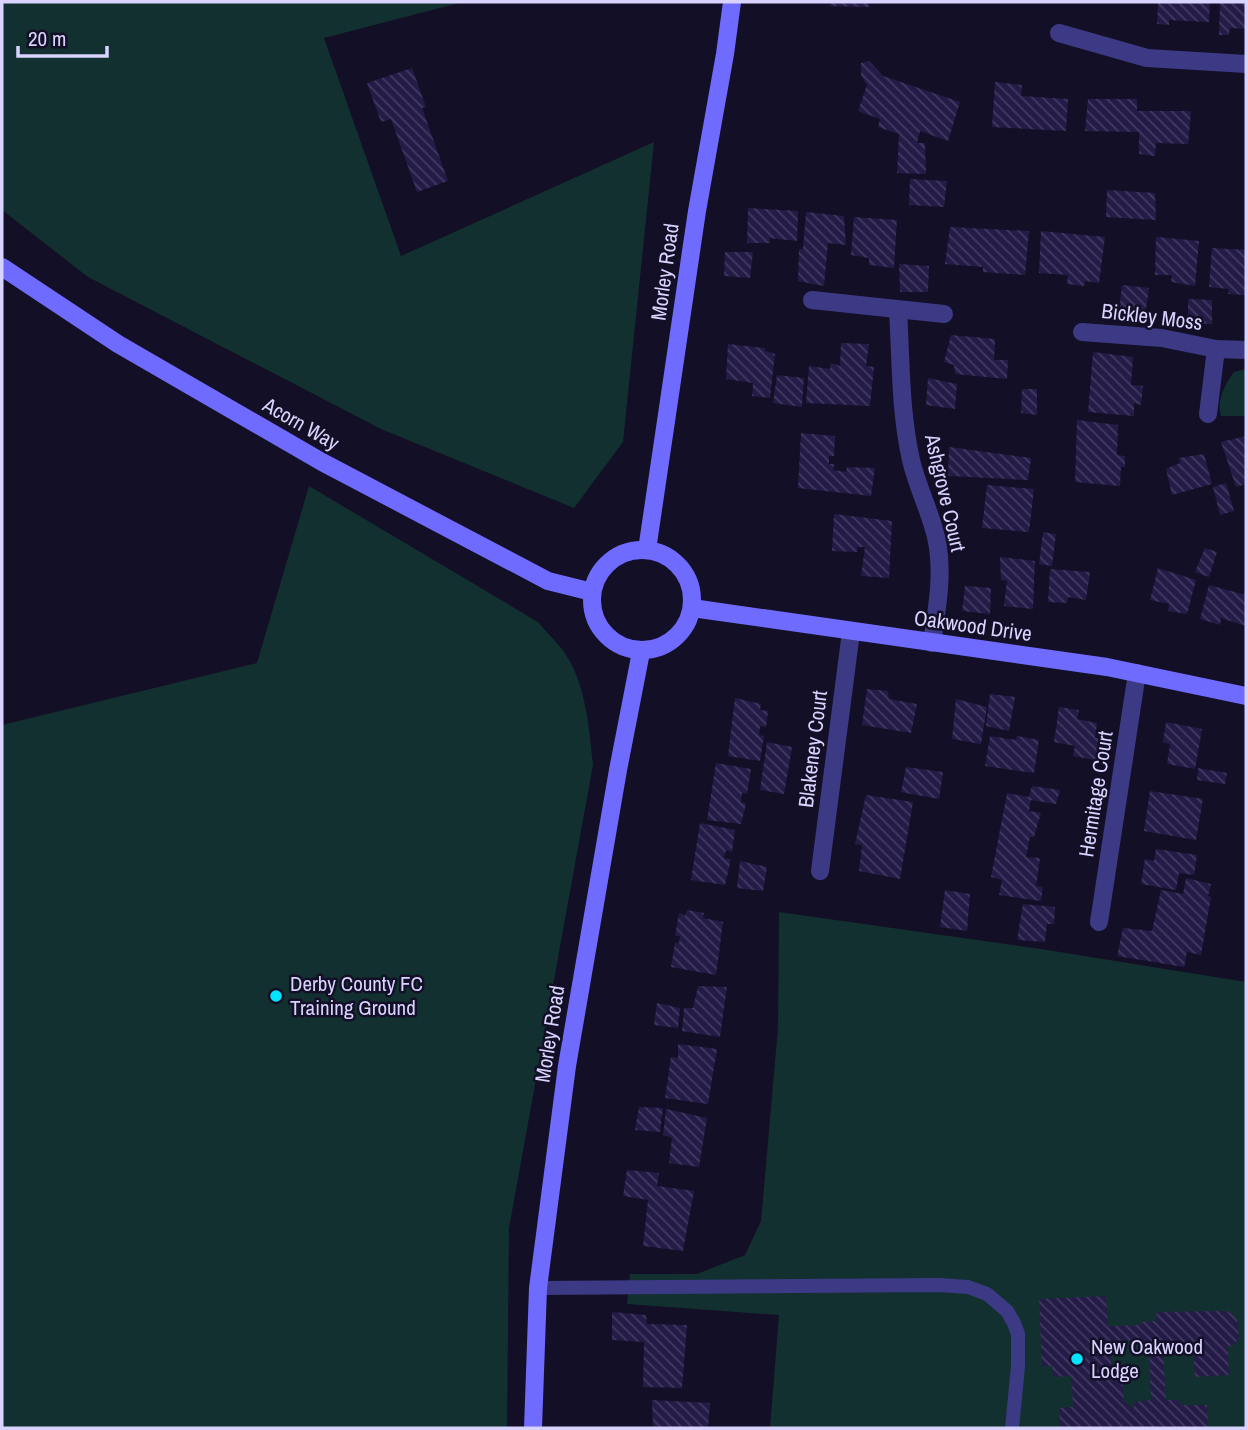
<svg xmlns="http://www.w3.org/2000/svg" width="1248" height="1430" font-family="'Archivo Narrow',sans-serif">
<defs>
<pattern id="building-back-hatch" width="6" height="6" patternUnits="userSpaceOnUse" patternTransform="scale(1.75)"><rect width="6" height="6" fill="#241b47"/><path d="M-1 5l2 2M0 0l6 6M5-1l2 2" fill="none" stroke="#433b63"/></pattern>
</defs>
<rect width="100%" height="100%" fill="#130f26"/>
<!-- grass -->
<g fill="#12302f">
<path d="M2 2H463L324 38 401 256 654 142 623 442 574 508 381 429 88 277 2 210Z"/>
<path d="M1246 369V416H1221C1216 401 1225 384 1234 372Z"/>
<path d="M309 486 538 622C546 632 556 641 564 652 586 683 589 728 593 765L509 1228 507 1428H2V725L257 663Z"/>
<path d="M779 912 1041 949 1246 982V1428H770L779 1315 627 1304 630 1274H697L745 1255 761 1221 778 1028Z"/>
</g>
<!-- building -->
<g fill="url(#building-back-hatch)" fill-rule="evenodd">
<path d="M830 2H869V7L830 6Z"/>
<path d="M1158 2H1210L1209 22 1169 20V25L1157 24Z"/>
<path d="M1220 2H1246V29L1230 28 1229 35H1219Z"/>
<path d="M869 61 883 76 960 102 948 141 920 131 917 143H925L926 174 897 173 899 134 878 127 880 119 858 111 867 85 861 75V63Z"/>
<path d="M412 68 426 107 422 108 448 181 417 192 391 119 381 122 367 83Z"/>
<path d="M995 82 1022 85 1021 96 1068 99 1066 131 992 127Z"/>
<path d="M1088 99H1137V111H1191L1188 144 1156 143 1155 156 1139 154V132L1085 131Z"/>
<path d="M910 179 947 181 944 207 909 205Z"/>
<path d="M1107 190 1155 193 1156 220 1106 217Z"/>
<path d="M748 208 798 211 797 241 769 238 770 243H747Z"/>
<path d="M806 212 844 216 846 245 828 243 824 286 798 281 799 249H803Z"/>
<path d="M854 217 897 220 894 268 869 265V258L851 255Z"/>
<path d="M950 227 1029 231 1025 275 983 272V267L945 264Z"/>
<path d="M1041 231 1105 237 1099 283 1085 281 1084 286 1067 284 1068 275 1039 273Z"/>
<path d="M1156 237 1199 241 1195 286 1171 282 1172 275H1155Z"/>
<path d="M1212 248 1246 250V295L1228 294 1229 289 1209 287Z"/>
<path d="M725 252H753L750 278 724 276Z"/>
<path d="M899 264 929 266 928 292H900Z"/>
<path d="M1122 285 1149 288 1145 316 1119 314Z"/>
<path d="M1188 299 1212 300V324L1188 323Z"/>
<path d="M951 335 995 339 994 360H1008L1007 379 955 374 954 365 944 362Z"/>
<path d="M841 343 869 344 866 366 874 367 870 406 806 403 809 366 830 369 831 363 840 366Z"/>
<path d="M728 344 765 348V351L775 354 770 398 752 396 753 383 726 379Z"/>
<path d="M1093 352 1133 357 1131 385 1143 386 1141 405 1134 403V416L1088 412Z"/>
<path d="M777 375 804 378 802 407 773 403Z"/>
<path d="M928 378 957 384 955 409 926 405Z"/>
<path d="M1022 389H1037V415L1021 413Z"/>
<path d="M1077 420 1118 425 1117 455 1125 456V467H1121L1120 486 1075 482Z"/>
<path d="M801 433 835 436 834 456H829V464H834L833 470 846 472 847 467 875 468 871 496 798 488Z"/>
<path d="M1246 436V484L1236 487 1221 442Z"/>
<path d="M949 447 1031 458 1028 480 948 476Z"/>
<path d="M1204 454 1212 484 1172 495 1166 469 1180 463 1179 458Z"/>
<path d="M1226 483 1234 511 1220 515 1213 487Z"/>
<path d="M987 485 1034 489 1029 532 982 528Z"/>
<path d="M834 514 892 521 889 578 861 576 865 547H857V552L832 551Z"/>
<path d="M1043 532 1056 534 1052 566 1039 564Z"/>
<path d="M1205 548 1217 552 1209 577 1195 572Z"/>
<path d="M1000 557 1035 561 1033 609 1004 606 1007 581 1001 580Z"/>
<path d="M1158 568 1196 580 1187 614 1168 611 1169 604 1150 600Z"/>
<path d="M1050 569 1090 572 1086 600 1068 597 1067 603 1048 602Z"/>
<path d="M1209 585 1246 595V626L1221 618 1220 625 1200 619Z"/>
<path d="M965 586 991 588 990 614 962 611Z"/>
<path d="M867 689 888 691 889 699 917 704 911 733 862 725Z"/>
<path d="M990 694 1015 697 1009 731 986 726Z"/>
<path d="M735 698 761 704 760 710 768 711 766 727 760 726 759 735 764 736 760 761 728 756Z"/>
<path d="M956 699 987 707 981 744 952 739Z"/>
<path d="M1059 707 1079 710 1077 719 1097 723 1095 738H1104L1100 761 1073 756 1075 746 1054 742Z"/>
<path d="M1166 722 1202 729 1195 769 1167 764 1170 744 1163 742Z"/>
<path d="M990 736 1016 740 1017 736 1039 740 1034 773 985 766Z"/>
<path d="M767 742 792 747 784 794 760 790Z"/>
<path d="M716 763 751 769 747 794 742 793 741 802 746 804 741 824 707 820Z"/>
<path d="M906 767 943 772 939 799 901 792Z"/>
<path d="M1198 768 1227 773 1225 784 1197 780Z"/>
<path d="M1032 786 1060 790 1056 804 1031 800 1029 811 1041 813 1034 837H1030L1026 857 1040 858 1036 886 1043 887 1041 901 999 895 1002 880 991 877 1007 793 1029 797Z"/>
<path d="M1150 791 1203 799 1196 840 1144 831Z"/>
<path d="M866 795 913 802 900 879 859 871 862 845 855 844Z"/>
<path d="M700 823 735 830 732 852 726 850 724 858 731 859 725 885 691 880Z"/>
<path d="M1156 849 1197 855 1194 875 1179 873 1176 890 1141 884 1145 859 1154 861Z"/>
<path d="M740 861 767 867 763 891 737 888Z"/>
<path d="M1186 878 1211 884 1208 896 1211 897 1201 955 1187 952 1184 967 1117 956 1123 928 1152 931 1161 890 1183 894Z"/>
<path d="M945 890 970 894 967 931 940 927Z"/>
<path d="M1023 904 1055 907 1054 924H1047L1045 942 1017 940Z"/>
<path d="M687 910 704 913 703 918 723 922 716 975 671 967 675 943H679L680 936H675L679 913 685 916Z"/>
<path d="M698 986 727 987 720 1037 682 1031 684 1008H693Z"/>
<path d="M657 1003 680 1008 678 1028 654 1025Z"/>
<path d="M678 1044 717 1049 708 1104 665 1098 671 1057 678 1058Z"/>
<path d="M639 1107 663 1108 660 1132 635 1130Z"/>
<path d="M666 1109 707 1118 699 1167 669 1163 672 1138 663 1135Z"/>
<path d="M627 1170 659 1173 657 1186 694 1191 683 1251 643 1246 648 1200 623 1196Z"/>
<path d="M1106 1296 1108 1326 1142 1325V1322L1155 1321 1157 1312 1226 1311 1233 1314 1237 1320 1239 1337 1234 1345 1228 1347 1229 1375 1195 1377 1193 1350 1163 1352 1166 1400H1178L1182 1405H1207L1208 1428H1060L1059 1408 1073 1407 1071 1376 1053 1377 1052 1366H1042L1039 1299ZM1141 1340V1344H1149L1151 1400 1134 1402V1409L1124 1401 1122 1377H1112L1110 1341Z"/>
<path d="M612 1312 646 1315 647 1324 687 1325 682 1388 643 1387 644 1342 612 1340Z"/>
<path d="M652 1400 710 1403 708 1428H653Z"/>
</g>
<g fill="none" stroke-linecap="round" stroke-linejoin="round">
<!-- lane -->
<path stroke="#3d3a85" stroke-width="14" d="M538 1288 939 1285 968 1287 987 1294 1007 1311 1014 1323 1018 1334V1366L1012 1428"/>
<!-- street -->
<g stroke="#3d3a85" stroke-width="18">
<path d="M1059 33 1147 58 1246 64"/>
<path d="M812 300 944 314"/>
<path d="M898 310C901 360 900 411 911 460 917 486 930 511 936 537 944 572 937 608 932 643"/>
<path d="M1082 332 1162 338 1216 349 1246 350"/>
<path d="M1208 414 1216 349"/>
<path d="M820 871 851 632"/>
<path d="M1099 922 1137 673"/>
</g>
<!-- secondary -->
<g stroke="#6f6bff" stroke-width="18">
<path d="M2 267 118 344 322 462 548 581 592 592"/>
<circle cx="642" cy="600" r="50"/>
<path d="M647 550 697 211 725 54 732 2"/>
<path d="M692 608 1107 667 1246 696"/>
<path d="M533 1428 538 1288 567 1066 618 770 641 652"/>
</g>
</g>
<!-- markers -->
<g fill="#00e5ff" stroke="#130f26" stroke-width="2.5">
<circle cx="276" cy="996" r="7"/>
<circle cx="1077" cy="1359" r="7"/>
</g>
<g text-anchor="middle" stroke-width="5" stroke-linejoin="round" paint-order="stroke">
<!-- street labels -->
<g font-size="21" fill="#d9d4ff" stroke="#130f26">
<text transform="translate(665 272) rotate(-82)" y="7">Morley Road</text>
<text transform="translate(1152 317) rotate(7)" y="7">Bickley Moss</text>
<text transform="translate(301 424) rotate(30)" y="7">Acorn Way</text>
<text transform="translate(945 493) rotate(77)" y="7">Ashgrove Court</text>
<text transform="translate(973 626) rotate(8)" y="7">Oakwood Drive</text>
<text transform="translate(813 749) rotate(-83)" y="7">Blakeney Court</text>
<text transform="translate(1096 794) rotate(-81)" y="7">Hermitage Court</text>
<text transform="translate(550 1034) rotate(-81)" y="7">Morley Road</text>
</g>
<!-- poi labels -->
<g font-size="21" fill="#d9d4ff" stroke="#130f26" text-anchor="start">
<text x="290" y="991">Derby County FC<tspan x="290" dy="24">Training Ground</tspan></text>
<text x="1091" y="1354">New Oakwood<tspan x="1091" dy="24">Lodge</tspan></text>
</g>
</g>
<!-- border -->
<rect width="1248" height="1430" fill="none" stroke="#d9d4ff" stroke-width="7"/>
<!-- scale -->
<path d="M18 46v10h89v-10" fill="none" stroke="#d9d4ff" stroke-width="3.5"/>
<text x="28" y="46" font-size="21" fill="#d9d4ff" stroke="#130f26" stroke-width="5" paint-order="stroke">20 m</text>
</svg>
